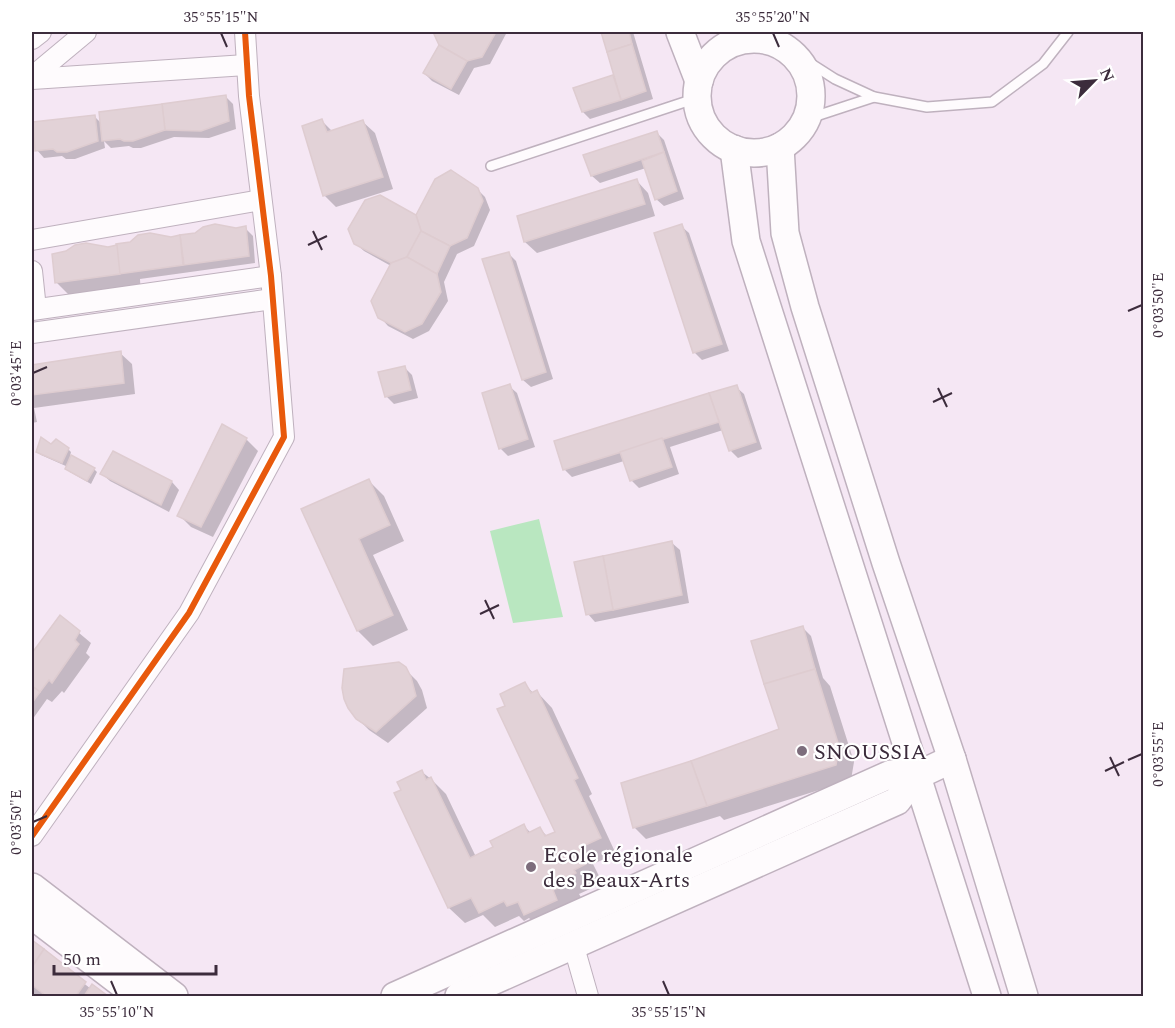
<svg xmlns="http://www.w3.org/2000/svg" width="1175" height="1028" font-family="Spectral,serif">
<rect width="100%" height="100%" fill="#f5e7f4"/>
<!-- green -->
<path fill="#b9e7c0" d="M539 519 563 617 513 623 490 531Z"/>
<!-- shadow -->
<g fill="#0003">
<path d="M435 32H507L490 64 474 68 459 95 432 81 424 73 441 45Z"/>
<path d="M603 32H633L653 99 590 119 583 112 575 89 615 75Z"/>
<path d="M225 96 233 104 236 129 209 138 174 137 141 148H133L129 146 111 148 104 141 105 148 75 159H66L62 156 44 158 37 150 94 116 102 124Z"/>
<path d="M322 121 333 132 363 122 375 133 393 189 336 207 324 195Z"/>
<path d="M657 133 664 140 684 199 664 206 656 199 646 168 600 183 592 176Z"/>
<path d="M637 181 648 193 655 216 537 253 525 242Z"/>
<path d="M477 189 485 197 490 210 474 246 457 254 444 282 448 301 429 331 413 339 388 326 380 317 391 266 364 251 355 243Z"/>
<path d="M681 226 689 233 729 351 702 360 694 352Z"/>
<path d="M245 228 253 236 255 263 140 279 141 296 79 305 57 283 108 248Z"/>
<path d="M508 253 516 261 553 379 531 387 523 380Z"/>
<path d="M120 353 132 364 135 394 34 408 37 422 32 423V367Z"/>
<path d="M404 367 412 375 418 398 394 404 386 396Z"/>
<path d="M509 386 517 393 535 447 508 456 500 448Z"/>
<path d="M736 387 744 394 762 449 738 458 731 451 723 430 670 447 679 474 639 488 631 480 624 461 572 477 565 470 556 442Z"/>
<path d="M246 439 258 451 213 537 191 527 179 515Z"/>
<path d="M52 446 68 449 71 452 70 456 94 469 97 472 91 484 70 472 67 469 68 467 41 455 37 452Z"/>
<path d="M114 453 172 482 179 490 169 512 110 481 102 474Z"/>
<path d="M368 480 384 496 404 541 373 555 408 630 373 646 358 631 303 510Z"/>
<path d="M672 543 680 550 689 603 595 622 588 614Z"/>
<path d="M60 617 91 643 86 653 90 657 64 693 62 691 52 702 47 699 32 720V656Z"/>
<path d="M803 628 811 636 823 678 830 686 854 762 851 780 724 820 720 816 646 839 634 827 693 762 781 730Z"/>
<path d="M405 669 417 681 422 690 427 708 388 743 369 730 357 718Z"/>
<path d="M525 684 534 694 537 692 552 708 592 794 589 796 616 854 593 864 601 880 589 885 590 889 579 894 582 899 541 930 529 918 524 921 519 916 495 927 483 915 465 923 449 908 396 794 403 790 422 772 431 779 446 794 476 857 495 848 524 826 531 833 540 829 548 837 557 833 507 706Z"/>
<path d="M32 942 91 989 92 987 106 996H43L40 994 32 995Z"/>
</g>
<!-- building -->
<g fill="#e2d2d7" stroke="#deccd0" stroke-width="1.5">
<path d="M433 32H496L482 57 467 61 439 45Z"/>
<path d="M601 32H629L632 44 607 52Z"/>
<path d="M632 44 646 91 621 100 607 52Z"/>
<path d="M439 45 467 61 451 89 423 73Z"/>
<path d="M613 75 621 100 582 112 573 88Z"/>
<path d="M226 95 229 121 201 131 165 130 162 104Z"/>
<path d="M162 104 165 130 133 141H124L120 139 102 141 99 112Z"/>
<path d="M95 115 98 141 67 152H57L53 149 35 151 33 122Z"/>
<path d="M322 119 327 132 363 120 383 177 323 196 302 126Z"/>
<path d="M657 131 664 152 591 176 583 155Z"/>
<path d="M664 152 677 191 655 200 642 161Z"/>
<path d="M451 170 478 188 483 201 467 238 450 246 421 231 416 215 435 179Z"/>
<path d="M637 179 645 204 524 242 517 216Z"/>
<path d="M380 195 416 215 421 231 407 257 391 263 354 244 348 229 365 200Z"/>
<path d="M215 224 236 228 246 226 249 256 184 265 180 235 195 233 203 227Z"/>
<path d="M682 224 722 344 693 353 654 233Z"/>
<path d="M421 231 450 246 437 274 407 257Z"/>
<path d="M150 233 171 237 180 235 183 265 119 274 116 244 130 242 138 235Z"/>
<path d="M86 243 108 247 117 245 120 274 55 283 52 254 66 251 75 245Z"/>
<path d="M509 252 546 372 522 380 482 259Z"/>
<path d="M407 257 437 274 441 292 422 324 405 332 378 318 371 301 391 263Z"/>
<path d="M121 351 124 383 32 395V365Z"/>
<path d="M405 366 411 390 385 397 378 372Z"/>
<path d="M510 384 528 439 499 449 482 393Z"/>
<path d="M737 385 756 442 729 451 709 393Z"/>
<path d="M709 393 719 422 563 470 554 441Z"/>
<path d="M222 424 247 438 201 527 177 516Z"/>
<path d="M41 437 51 444 56 439 69 448 62 463 36 452Z"/>
<path d="M662 438 672 467 630 481 620 452Z"/>
<path d="M113 451 172 481 161 505 100 474Z"/>
<path d="M71 455 95 468 87 481 65 469Z"/>
<path d="M369 479 390 525 359 539 393 615 357 631 301 509Z"/>
<path d="M672 541 682 595 613 610 603 556Z"/>
<path d="M603 556 613 610 586 615 574 562Z"/>
<path d="M60 615 80 631 75 640 79 644 52 683 49 680 40 692 32 686V653Z"/>
<path d="M803 626 815 669 764 684 751 641Z"/>
<path d="M399 662 406 667 411 677 416 696 376 732 356 719 348 708 344 699 342 688 344 669Z"/>
<path d="M815 669 839 746 836 765 707 806 691 761 779 729 764 684Z"/>
<path d="M525 682 531 693 537 690 578 778 574 780 601 838 579 848 586 864 574 870 576 873 565 878 567 884 553 890 557 900 524 915 518 902 507 906 504 901 479 913 471 898 448 908 394 793 401 790 397 782 422 770 426 780 431 777 470 858 493 847 490 841 524 824 528 833 540 827 545 836 555 832 497 709 505 706 500 694Z"/>
<path d="M32 686 40 692 32 703Z"/>
<path d="M691 761 707 806 633 828 621 783Z"/>
<path d="M32 940 44 949 32 967Z"/>
<path d="M44 949 86 982 76 996H46L32 985V967Z"/>
<path d="M92 984 108 996H84Z"/>
</g>
<g fill="none" stroke-linecap="round" stroke-linejoin="round">
<!-- lane casing -->
<g stroke="#bfb1be" stroke-width="12">
<g id="lane">
<path d="M788 49 835 79 874 97 927 107 992 102 1043 64 1068 32"/>
<path d="M807 119 874 97"/>
<path d="M491 166 697 98"/>
</g>
</g>
<!-- street casing -->
<g stroke="#bfb1be" stroke-width="22">
<g id="street">
<path d="M32 39 41 32"/>
<path d="M32 77 86 32"/>
<path d="M32 79 246 65"/>
<path d="M32 240 261 200"/>
<path d="M32 271 36 309"/>
<path d="M32 310 271 276"/>
<path d="M32 333 272 299"/>
<path d="M32 836 189 613 284 437 271 276 249 96 245 32"/>
<path d="M574 947 588 996"/>
</g>
</g>
<!-- secondary casing -->
<g stroke="#bfb1be" stroke-width="30">
<g id="secondary">
<path d="M680 32 699 81"/>
<circle cx="754" cy="96" r="57"/>
<path d="M780 147 785 233 805 307 886 563 952 759 1024 996"/>
<path d="M734 149 746 241 987 996"/>
<path d="M32 887 174 996"/>
<path d="M32 915 138 996"/>
<path d="M395 996 891 774 916 776"/>
<path d="M459 996 897 801 916 776 952 759"/>
</g>
</g>
<!-- lane -->
<use href="#lane" stroke="#fefbfd" stroke-width="9"/>
<!-- street -->
<use href="#street" stroke="#fefbfd" stroke-width="20"/>
<!-- secondary -->
<use href="#secondary" stroke="#fefbfd" stroke-width="27"/>
<!-- cycleway casing -->
<g stroke="#fff" stroke-width="10">
<path id="cycleway" d="M32 836 189 613 284 437 271 276 249 96 245 32"/>
</g>
<!-- cycleway -->
<use href="#cycleway" stroke="#e8590c" stroke-width="6"/>
</g>
<!-- ticks -->
<path fill="none" stroke="#3c2c3c" stroke-width="2" d="M221 33 227 47M773 33 779 47M313 231 322 250M308 245 327 236M1128 311 1142 305M33 373 47 367M938 388 947 407M933 402 952 393M485 600 494 619M480 614 499 605M1110 757 1119 776M1128 760 1142 754M1105 771 1124 762M33 822 47 816M111 981 117 995M663 981 669 995"/>
<!-- markers -->
<g fill="#7d6d7c" stroke="#fff" stroke-width="2">
<circle cx="802" cy="751" r="6"/>
<circle cx="531" cy="867" r="6"/>
</g>
<g text-anchor="middle" stroke-width="4.5" stroke-linejoin="round" paint-order="stroke">
<!-- poi labels -->
<g font-size="22" fill="#3c2c3c" stroke="#fff" text-anchor="start">
<text x="814" y="759">SNOUSSIA</text>
<text x="543" y="862">Ecole régionale<tspan x="543" dy="25">des Beaux-Arts</tspan></text>
</g>
</g>
<!-- border -->
<rect width="1175" height="1028" fill="none" stroke="#ffffff" stroke-width="66"/>
<!-- north arrow -->
<g transform="translate(1094 81) rotate(65)" stroke="#ffffff" stroke-width="4.5" paint-order="stroke">
<path d="M0-4.5L10 22L0 15L-10 22Z" fill="#3c2c3c"/>
<text y="-9" font-size="16" font-weight="bold" text-anchor="middle" fill="#3c2c3c">N</text>
</g>
<!-- scale -->
<path d="M54 965v9h162v-9" fill="none" stroke="#3c2c3c" stroke-width="3"/>
<text x="63" y="965" font-size="18" fill="#3c2c3c" stroke="#ffffff" stroke-width="4.5" paint-order="stroke">50 m</text>
<rect x="33" y="33" width="1109" height="962" fill="none" stroke="#3c2c3c" stroke-width="2"/>
<g font-size="15" text-anchor="middle" fill="#3c2c3c">
<text x="221" y="22">35°55'15"N</text>
<text x="773" y="22">35°55'20"N</text>
<text transform="translate(1158 305) rotate(-90)" y="5">0°03'50"E</text>
<text transform="translate(16 373) rotate(-90)" y="5">0°03'45"E</text>
<text transform="translate(1158 754) rotate(-90)" y="5">0°03'55"E</text>
<text transform="translate(16 822) rotate(-90)" y="5">0°03'50"E</text>
<text x="117" y="1017">35°55'10"N</text>
<text x="669" y="1017">35°55'15"N</text>
</g>
</svg>
